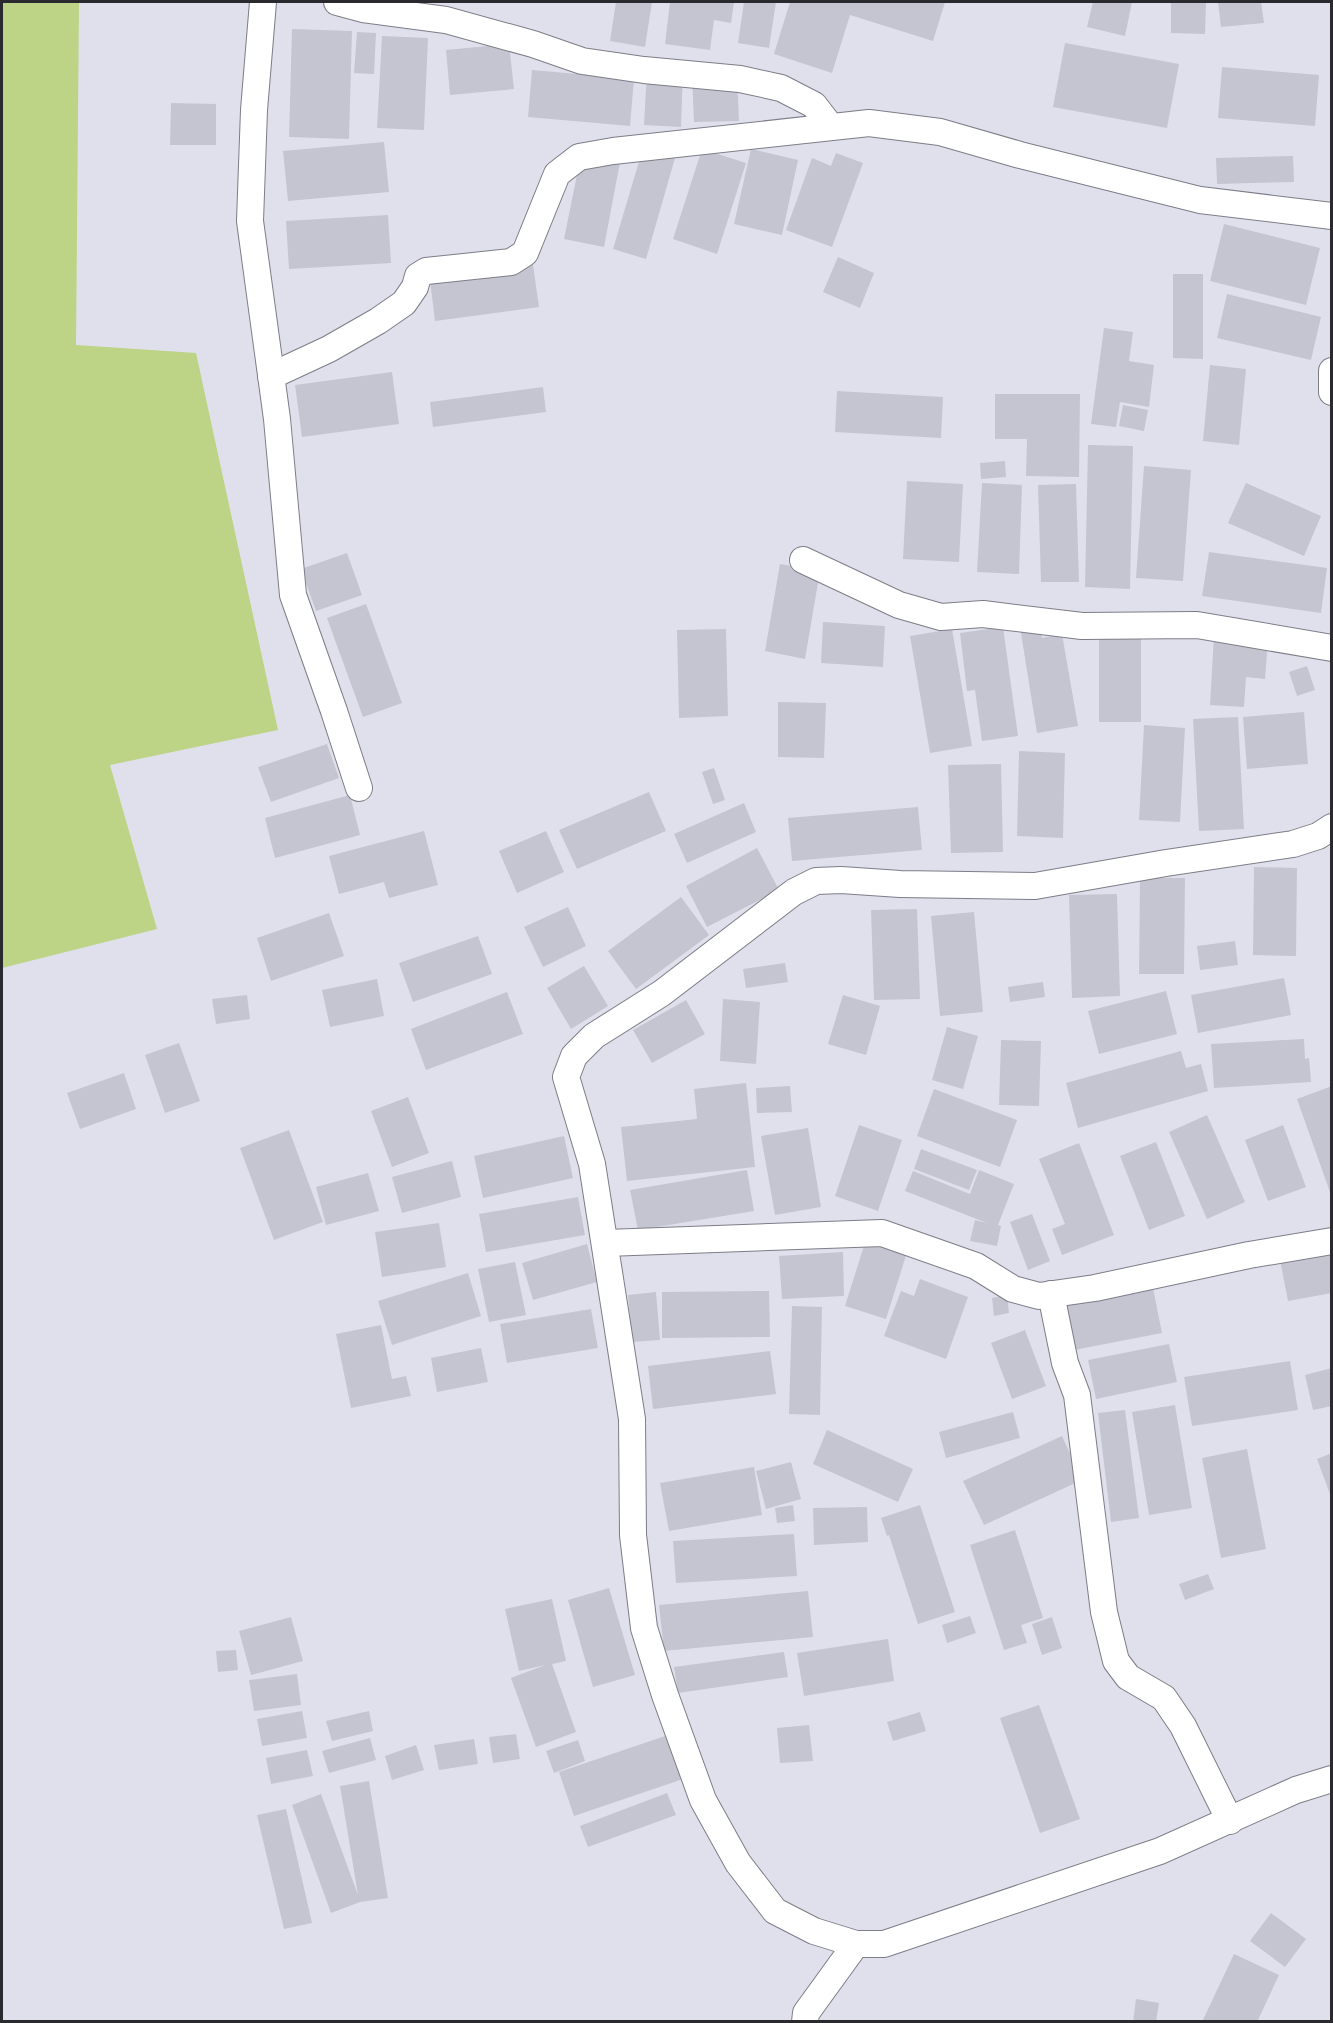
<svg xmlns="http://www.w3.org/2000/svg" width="1333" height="2023" font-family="'Open Sans',sans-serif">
<rect width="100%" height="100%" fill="#e0e0ec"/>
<!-- green -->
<path fill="#bdd385" d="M2 2H79L76 345 196 353 278 730 110 765 157 929 2 968Z"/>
<!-- building -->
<g fill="#c5c5d1">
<path d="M616 2H652L645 47 610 41Z"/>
<path d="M670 2H734L731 23 714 20 710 50 665 44Z"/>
<path d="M744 2H776L769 48 738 43Z"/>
<path d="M790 2H945L933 41 850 15 832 73 774 54Z"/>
<path d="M1093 2H1132L1125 36 1087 27Z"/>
<path d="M1171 2H1206L1205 34 1171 33Z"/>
<path d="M1218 2H1261L1264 23 1221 27Z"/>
<path d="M292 29 352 31 349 139 289 137Z"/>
<path d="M357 32 376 33 374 74 354 73Z"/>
<path d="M382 36 428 38 424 130 377 128Z"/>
<path d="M1065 43 1179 64 1167 128 1053 107Z"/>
<path d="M509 44 514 89 450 95 446 50Z"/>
<path d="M1222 67 1319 75 1315 126 1218 118Z"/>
<path d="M647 69 683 71 681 127 644 125Z"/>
<path d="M532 70 634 79 630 126 528 117Z"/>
<path d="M737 74 739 121 694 122 692 76Z"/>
<path d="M171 103 216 104V145H170Z"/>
<path d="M384 142 389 192 288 201 283 151Z"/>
<path d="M643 148 675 158 646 259 613 249Z"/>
<path d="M702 149 746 163 717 254 673 239Z"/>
<path d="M751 149 798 160 782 235 734 224Z"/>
<path d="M582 150 621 157 604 247 564 239Z"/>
<path d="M836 153 863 163 832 247 786 230 812 158 831 166Z"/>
<path d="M1293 156 1294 182 1217 184 1216 158Z"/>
<path d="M388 215 391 263 289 269 286 221Z"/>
<path d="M1224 224 1320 248 1306 305 1210 281Z"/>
<path d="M838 257 874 273 860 308 823 292Z"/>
<path d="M532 258 539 307 435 321 429 272Z"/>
<path d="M1173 274H1203V359L1173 358Z"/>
<path d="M1227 294 1321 317 1311 360 1217 338Z"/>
<path d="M1104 328 1133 332 1129 361 1154 365 1149 407 1120 402 1116 427 1091 424Z"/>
<path d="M1210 365 1246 369 1239 445 1203 441Z"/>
<path d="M392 372 399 424 302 437 295 385Z"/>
<path d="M543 387 546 412 433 427 430 402Z"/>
<path d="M837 391 943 397 941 438 835 432Z"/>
<path d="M995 394H1080L1079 477 1026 476 1027 439H995Z"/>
<path d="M1123 405 1148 410 1144 431 1119 426Z"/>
<path d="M1088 445 1133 446 1130 589 1085 587Z"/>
<path d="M1005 461 1006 477 981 479 980 463Z"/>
<path d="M1144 466 1191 470 1183 581 1136 578Z"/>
<path d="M907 481 963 484 959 562 903 559Z"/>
<path d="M982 483 1022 485 1019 574 977 572Z"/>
<path d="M1246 483 1321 516 1304 556 1228 523Z"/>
<path d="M1076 484 1079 582H1041L1038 485Z"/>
<path d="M1209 552 1327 568 1321 613 1202 596Z"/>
<path d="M347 553 362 595 316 611 301 569Z"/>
<path d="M780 564 820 571 805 659 765 651Z"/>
<path d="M366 604 402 703 363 717 327 618Z"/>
<path d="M823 622 885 626 883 667 821 663Z"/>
<path d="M1040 623 1042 638 1062 634 1078 726 1037 733 1020 627Z"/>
<path d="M1003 627 1018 736 982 741 975 690 967 691 960 633Z"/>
<path d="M726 629 728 716 679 718 677 630Z"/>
<path d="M952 629 972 746 930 753 910 636Z"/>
<rect x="1099" y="634" width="42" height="88"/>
<path d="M1214 635 1268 639 1265 679 1246 677 1244 707 1210 705Z"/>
<path d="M1307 666 1315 690 1297 696 1289 672Z"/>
<path d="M778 702 826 703 824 758 778 757Z"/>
<path d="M1304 712 1308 764 1247 769 1243 717Z"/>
<path d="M1238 717 1244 829 1199 831 1193 719Z"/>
<path d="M1144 725 1185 728 1180 822 1139 820Z"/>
<path d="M327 744 339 778 271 802 258 767Z"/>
<path d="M1019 751 1065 753 1063 838 1017 836Z"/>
<path d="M1001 764 1003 852 951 853 948 765Z"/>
<path d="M714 768 725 800 713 804 702 772Z"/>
<path d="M649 792 666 831 577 869 559 830Z"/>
<path d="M350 795 360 835 275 858 265 818Z"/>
<path d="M744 803 756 832 687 863 674 834Z"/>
<path d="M918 807 922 850 792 861 788 818Z"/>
<path d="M424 831 438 885 389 898 384 882 339 894 329 856Z"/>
<path d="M546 831 564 872 517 893 499 851Z"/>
<path d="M757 848 779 890 707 927 686 886Z"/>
<path d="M1254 867 1297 868 1296 956 1253 955Z"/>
<path d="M1140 878H1185L1184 974H1139Z"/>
<path d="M1117 894 1120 996 1072 998 1069 895Z"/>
<path d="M681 897 709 935 636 989 608 951Z"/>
<path d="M568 907 586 946 543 967 524 927Z"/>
<path d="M917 909 920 999 874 1000 871 910Z"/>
<path d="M974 912 983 1012 940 1016 931 916Z"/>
<path d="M329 913 344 956 271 981 257 938Z"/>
<path d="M478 936 492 974 413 1002 399 963Z"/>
<path d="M1235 941 1238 965 1200 970 1197 946Z"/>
<path d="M785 963 788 982 746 988 743 969Z"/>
<path d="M584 966 608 1006 571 1029 547 988Z"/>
<path d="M1284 978 1291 1015 1198 1033 1191 995Z"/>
<path d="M377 979 384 1016 330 1027 322 990Z"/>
<path d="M1043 982 1045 997 1010 1002 1008 987Z"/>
<path d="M1166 991 1177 1034 1099 1054 1088 1011Z"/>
<path d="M507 992 523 1034 426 1070 411 1029Z"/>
<path d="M247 995 250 1019 216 1024 212 999Z"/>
<path d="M843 995 880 1006 866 1055 828 1044Z"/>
<path d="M723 999 760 1002 756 1064 720 1061Z"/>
<path d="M686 1000 705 1034 652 1063 633 1030Z"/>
<path d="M947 1027 978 1036 963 1089 932 1080Z"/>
<path d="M1304 1039 1305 1059 1309 1058 1311 1082 1214 1088 1211 1044Z"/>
<path d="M1001 1040 1041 1041 1039 1106 999 1105Z"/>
<path d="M179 1043 200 1101 165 1113 145 1055Z"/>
<path d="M1181 1051 1186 1068 1201 1064 1208 1091 1078 1128 1066 1083Z"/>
<path d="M124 1073 136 1109 80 1129 67 1093Z"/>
<path d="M746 1083 755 1167 627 1181 621 1127 697 1119 694 1089Z"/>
<path d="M790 1086 792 1112 757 1113 756 1088Z"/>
<path d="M1332 1086V1195H1331L1297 1099Z"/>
<path d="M934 1089 1017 1120 1000 1167 917 1136Z"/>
<path d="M408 1097 429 1153 392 1167 371 1111Z"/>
<path d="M1207 1115 1245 1202 1207 1219 1169 1132Z"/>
<path d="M859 1125 902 1140 878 1211 835 1196Z"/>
<path d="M1283 1125 1306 1187 1268 1201 1245 1140Z"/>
<path d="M808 1128 821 1207 775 1215 761 1136Z"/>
<path d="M289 1130 323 1222 274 1240 240 1148Z"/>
<path d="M564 1136 573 1178 483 1198 474 1156Z"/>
<path d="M1156 1142 1185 1216 1149 1230 1120 1156Z"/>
<path d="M1079 1143 1114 1235 1062 1255 1052 1229 1065 1224 1039 1159Z"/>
<path d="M921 1149 977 1170 969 1190 914 1169Z"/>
<path d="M452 1161 461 1197 402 1213 392 1177Z"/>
<path d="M747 1170 754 1211 638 1230 630 1190Z"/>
<path d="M979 1170 1014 1184 998 1225 1001 1226 997 1246 970 1241 975 1220 987 1223 905 1191 913 1171 970 1194Z"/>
<path d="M368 1173 379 1211 326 1225 316 1187Z"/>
<path d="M578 1197 585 1235 486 1252 479 1214Z"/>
<path d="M1032 1214 1050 1261 1028 1270 1010 1222Z"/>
<path d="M439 1223 446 1267 382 1277 375 1232Z"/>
<path d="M868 1233 909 1246 886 1319 845 1306Z"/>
<path d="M587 1244 597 1282 533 1300 522 1263Z"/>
<path d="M1329 1250 1332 1262V1293L1288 1301 1280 1260Z"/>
<path d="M843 1252 844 1296 782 1299 779 1256Z"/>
<path d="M515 1262 526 1315 489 1322 478 1269Z"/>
<path d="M468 1273 481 1316 392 1345 378 1301Z"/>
<path d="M920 1279 968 1297 946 1359 884 1336 901 1291 914 1296Z"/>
<path d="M1152 1283 1162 1333 1074 1350 1064 1300Z"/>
<path d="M769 1291 770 1337 662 1338V1292Z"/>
<path d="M656 1292 660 1340 632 1342 628 1295Z"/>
<path d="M1007 1295 1009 1313 994 1316 992 1298Z"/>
<path d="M792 1306 822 1307 820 1415 789 1414Z"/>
<path d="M591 1309 598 1348 507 1363 500 1324Z"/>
<path d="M381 1325 392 1379 406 1376 411 1396 351 1408 336 1334Z"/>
<path d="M1025 1330 1046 1386 1012 1399 991 1343Z"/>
<path d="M1169 1344 1177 1382 1096 1399 1088 1360Z"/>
<path d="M481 1348 488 1382 437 1392 431 1358Z"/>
<path d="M770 1351 776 1394 653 1409 648 1366Z"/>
<path d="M1290 1361 1298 1410 1192 1426 1184 1377Z"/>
<path d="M1332 1368V1406L1313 1410 1305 1375Z"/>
<path d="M1175 1405 1192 1508 1149 1515 1132 1412Z"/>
<path d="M1125 1410 1139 1518 1111 1522 1098 1413Z"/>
<path d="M1013 1412 1020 1438 946 1458 939 1432Z"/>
<path d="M827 1430 913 1469 898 1502 813 1464Z"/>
<path d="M1062 1436 1082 1480 984 1525 963 1481Z"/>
<path d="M1247 1449 1266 1549 1221 1558 1202 1458Z"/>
<path d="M1332 1453V1494H1330L1317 1459Z"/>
<path d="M791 1462 801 1499 766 1509 756 1471Z"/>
<path d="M754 1467 762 1515 669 1531 660 1483Z"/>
<path d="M793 1505 795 1521 777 1523 775 1508Z"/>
<path d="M920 1505 955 1612 918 1624 889 1535 887 1536 881 1518Z"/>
<path d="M867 1507 868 1542 814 1545 813 1508Z"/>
<path d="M1015 1530 1043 1618 1021 1625 1027 1643 1004 1650 970 1545Z"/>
<path d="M794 1534 797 1576 676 1583 673 1541Z"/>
<path d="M1208 1574 1214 1589 1185 1600 1179 1584Z"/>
<path d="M609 1588 635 1675 593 1687 568 1600Z"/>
<path d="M808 1591 813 1637 664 1651 659 1605Z"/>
<path d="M552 1599 566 1661 552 1664 576 1732 536 1747 511 1678 545 1665 519 1671 505 1609Z"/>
<path d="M970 1616 976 1633 947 1643 942 1625Z"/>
<path d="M291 1617 303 1661 251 1675 239 1631Z"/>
<path d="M1052 1617 1062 1648 1042 1655 1032 1624Z"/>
<path d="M888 1639 894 1681 804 1696 797 1653Z"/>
<path d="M236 1650 238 1670 218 1672 216 1651Z"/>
<path d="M784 1652 788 1677 678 1693 674 1667Z"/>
<path d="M297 1674 301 1705 254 1711 249 1680Z"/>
<path d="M1039 1705 1080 1819 1040 1833 1000 1718Z"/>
<path d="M302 1711 307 1738 262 1746 257 1719Z"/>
<path d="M369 1711 373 1731 332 1741 326 1721Z"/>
<path d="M920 1712 926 1731 893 1741 887 1722Z"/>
<path d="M809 1725 813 1761 780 1763 777 1728Z"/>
<path d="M674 1733 689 1777 574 1816 559 1772Z"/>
<path d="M516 1734 520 1759 493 1763 489 1737Z"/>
<path d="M370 1738 376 1760 329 1773 322 1751Z"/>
<path d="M474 1739 478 1764 439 1770 434 1745Z"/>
<path d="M578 1740 585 1761 554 1773 546 1751Z"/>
<path d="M416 1745 424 1770 392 1780 385 1756Z"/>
<path d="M307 1750 313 1776 271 1784 266 1758Z"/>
<path d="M369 1781 388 1898 360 1902 331 1913 292 1805 321 1794 358 1895 340 1786Z"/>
<path d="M667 1793 676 1815 588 1847 580 1826Z"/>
<path d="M286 1809 312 1923 284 1929 257 1815Z"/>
<path d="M1271 1913 1306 1939 1285 1967 1250 1941Z"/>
<path d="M1234 1954 1279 1975 1257 2022H1202Z"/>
<path d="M1136 1999 1159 2003 1156 2022H1133Z"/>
</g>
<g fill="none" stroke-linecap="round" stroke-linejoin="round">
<!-- minor casing -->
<g stroke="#7d7d88" stroke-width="28">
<g id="minor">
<path d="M263 2 254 110 250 221 277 419 293 595 334 711 359 788"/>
<path d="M337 2 363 9 446 20 533 44 582 61 644 70 740 79 781 88 814 105 831 127"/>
<path d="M1332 371V392"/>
<path d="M271 376 329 349 378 321 404 303 415 287 418 276 426 271 511 262 525 253 557 174 579 157 613 151 869 123 940 132 1020 155 1200 200 1332 216"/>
<path d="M803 560 899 605 941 617 983 614 1082 626 1197 625 1332 648"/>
<path d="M1332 827 1318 836 1293 844 1166 863 1035 886 900 884 841 880 816 881 794 892 662 993 594 1036 574 1056 566 1077 592 1164 632 1419 633 1535 644 1628 665 1695 703 1800 738 1863 775 1911 814 1931 856 1944H884L1160 1851 1296 1790 1332 1779"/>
<path d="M606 1243 882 1233 976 1266 1013 1289 1039 1296 1095 1288 1249 1255 1332 1241"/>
<path d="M1051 1294 1065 1363 1077 1395 1104 1612 1116 1661 1128 1677 1164 1698 1183 1726 1230 1821"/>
<path d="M805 2022 806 2013 856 1944"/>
</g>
</g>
<!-- minor -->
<use href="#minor" stroke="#fff" stroke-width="26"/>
</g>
<!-- border -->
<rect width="1333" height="2023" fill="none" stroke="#2a2a2e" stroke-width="6"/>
</svg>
